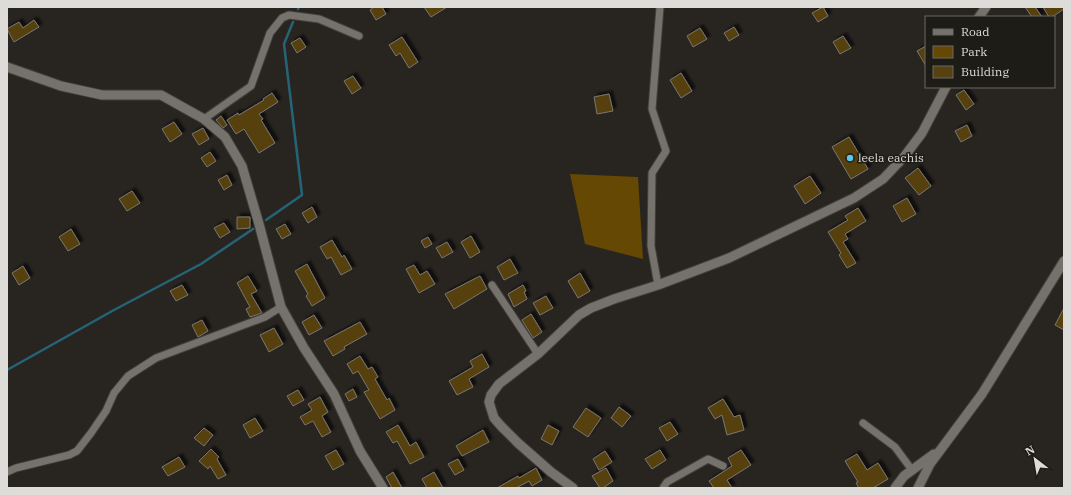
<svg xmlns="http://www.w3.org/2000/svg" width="1071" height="495" font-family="'IBM Plex Serif',serif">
<defs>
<filter id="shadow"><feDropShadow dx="3.5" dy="-3.5" stdDeviation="1" flood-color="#0009"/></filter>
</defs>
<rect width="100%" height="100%" fill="#282521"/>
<!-- green -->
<path fill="#644803" d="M570 174 638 177 643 259 585 244Z"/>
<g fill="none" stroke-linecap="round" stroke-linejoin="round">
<!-- stream -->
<g stroke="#256477" stroke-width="2.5">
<path d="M298 9 299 7"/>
<path d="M266 220 302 195 284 44 293 22"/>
<path d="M7 370 114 310 201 264 253 229"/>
</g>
</g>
<!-- building -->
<g fill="#574111" stroke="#797670" filter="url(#shadow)">
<path d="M374 7H382L386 14 376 20 370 10Z"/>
<path d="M424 7H447L431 17Z"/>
<path d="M823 7 828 16 818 22 812 13Z"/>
<path d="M1025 7H1035L1042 17H1032Z"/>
<path d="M1043 7H1064V9L1052 17H1049Z"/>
<path d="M34 20 39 27 14 42 7 29 19 22 23 28Z"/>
<path d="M734 27 739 35 729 41 724 33Z"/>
<path d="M700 28 707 39 693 47 687 36Z"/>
<path d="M843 36 851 48 840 54 833 42Z"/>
<path d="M402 37 418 62 409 68 400 53 396 56 389 45Z"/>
<path d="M300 38 306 47 297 53 291 43Z"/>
<path d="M926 46V66L917 51Z"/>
<path d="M681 73 692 91 681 98 670 80Z"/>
<path d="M353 76 361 88 352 94 344 81Z"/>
<path d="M964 90 974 104 966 110 956 95Z"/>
<path d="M272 93 278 102 259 114 263 119 261 120 275 143 259 153 244 129 236 134 227 120 238 113 239 115 264 100 263 99Z"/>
<path d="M609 94 613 111 597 114 594 97Z"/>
<path d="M221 116 227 125 223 128 216 120Z"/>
<path d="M174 122 182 134 170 142 162 129Z"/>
<path d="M967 125 972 136 961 142 955 131Z"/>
<path d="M203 128 209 139 199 145 192 134Z"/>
<path d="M849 137 868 169 851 179 832 147Z"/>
<path d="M210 152 216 161 207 167 201 158Z"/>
<path d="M918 168 931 186 919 195 905 178Z"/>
<path d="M227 175 232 185 224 190 218 180Z"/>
<path d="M810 176 821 193 805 204 794 186Z"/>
<path d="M132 191 140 203 127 211 119 199Z"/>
<path d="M907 198 916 214 902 222 893 206Z"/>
<path d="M312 207 317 217 308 223 302 213Z"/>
<path d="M858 208 866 221 845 234 848 239 843 242 856 263 847 268 839 255 841 253 828 232 848 220 845 216Z"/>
<path d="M237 217H250V228L237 229Z"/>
<path d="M224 223 230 232 220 238 214 228Z"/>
<path d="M285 224 291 234 282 239 276 229Z"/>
<path d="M71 229 80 244 68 251 59 237Z"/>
<path d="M471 236 480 252 470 258 461 242Z"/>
<path d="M428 237 432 244 425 248 421 241Z"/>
<path d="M332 240 342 257 344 255 352 269 341 275 331 257 327 259 320 247Z"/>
<path d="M447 242 453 252 442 258 436 248Z"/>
<path d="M510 259 518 273 504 280 497 267Z"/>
<path d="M307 264 325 298 312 306 306 296 308 294 295 271Z"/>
<path d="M414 265 420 275 427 271 435 284 419 293 406 269Z"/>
<path d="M23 266 30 278 19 285 12 273Z"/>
<path d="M580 273 590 291 578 298 568 281Z"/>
<path d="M248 276 257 291 251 294 262 313 250 317 246 309 250 307 237 283Z"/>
<path d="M480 276 487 289 454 309 445 294Z"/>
<path d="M182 285 188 295 176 301 170 291Z"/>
<path d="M523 285 526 291 524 292 527 299 514 307 508 294Z"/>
<path d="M546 296 553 308 540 315 533 303Z"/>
<path d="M1064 308V330L1055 325Z"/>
<path d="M531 314 542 332 533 338 522 320Z"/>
<path d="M314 315 322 328 309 335 302 322Z"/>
<path d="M202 320 208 331 198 337 192 325Z"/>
<path d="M360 322 367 334 344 347 345 349 333 356 324 341Z"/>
<path d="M274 328 283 344 269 352 260 335Z"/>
<path d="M482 354 489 367 469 379 473 387 457 395 449 381 473 367 470 361Z"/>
<path d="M360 356 368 369 372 367 378 377 375 379 387 400 389 398 395 410 380 419 364 392 369 390 358 371 353 374 347 364Z"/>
<path d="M353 389 357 397 349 401 345 394Z"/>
<path d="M298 390 304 400 293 406 287 396Z"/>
<path d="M320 397 328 412 322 416 331 432 322 437 313 421 305 425 300 417 312 410 308 404Z"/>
<path d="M723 399 734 417 740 415 744 430 727 435 722 415 715 419 708 408Z"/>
<path d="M619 407 631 416 622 427 611 418Z"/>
<path d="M586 408 601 418 588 437 573 427Z"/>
<path d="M255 418 263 431 250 438 243 425Z"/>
<path d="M670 422 678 434 667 441 659 428Z"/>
<path d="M398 425 410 446 416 442 424 457 410 464 397 441 393 443 386 432Z"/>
<path d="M548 425 559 431 552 445 541 439Z"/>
<path d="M204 428 213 435 204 446 194 438Z"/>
<path d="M483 430 489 442 462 456 456 446Z"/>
<path d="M211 449 219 457 217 459 226 475 218 479 210 466 208 469 199 461Z"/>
<path d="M336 450 344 464 333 470 325 456Z"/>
<path d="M660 450 666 460 652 469 645 459Z"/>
<path d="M741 450 751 465 727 480 732 488H714L709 481 732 466 728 458Z"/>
<path d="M605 451 612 462 599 470 593 459Z"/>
<path d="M857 454 867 470 878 463 888 479 873 488H859L856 483 858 482 845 461Z"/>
<path d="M179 457 185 467 168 476 162 467Z"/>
<path d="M458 459 464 470 455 475 448 464Z"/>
<path d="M536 468 542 480 532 486 529 481 516 488H497L518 476 519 478Z"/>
<path d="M606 468 613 481 603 488H600L592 476Z"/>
<path d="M393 472 402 488H392L386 477Z"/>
<path d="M434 472 443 488H427L422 479Z"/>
</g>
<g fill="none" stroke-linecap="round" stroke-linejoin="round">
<!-- minor casing -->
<g stroke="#423f3c" stroke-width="9">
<g id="minor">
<path d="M204 119 251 86 270 33 282 18 289 15 319 19 359 36"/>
<path d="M492 285 538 354"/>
<path d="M658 285 651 246 652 173 666 151 652 109 660 7"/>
<path d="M863 423 895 447 912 470"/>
<path d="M7 472 16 468 69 455 77 451 91 433 106 411 114 393 128 376 156 358 265 317 281 307"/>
<path d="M663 488 667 482 708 459 723 466"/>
</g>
</g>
<!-- tertiary casing -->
<g stroke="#423f3c" stroke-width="11">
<g id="tertiary">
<path d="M979 17 986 7"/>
<path d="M7 67 61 86 102 95H161L204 119 225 137 242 166 259 224 281 307 304 348 334 394 360 451 383 488"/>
<path d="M573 488 551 472 518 443 501 426 494 418 489 402 491 395 499 384 538 354 579 315 591 308 614 299 658 285 729 258 854 198 883 179 904 157 922 133 946 87"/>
<path d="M895 488 904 476 934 454"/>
<path d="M918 488 930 464 982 394 1064 261"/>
</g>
</g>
<!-- minor -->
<use href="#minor" stroke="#75726c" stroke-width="7"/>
<!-- tertiary -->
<use href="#tertiary" stroke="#75726c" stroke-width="9"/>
</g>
<!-- markers -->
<circle fill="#5dc7e8" stroke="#1e1c17" stroke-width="1.5" cx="850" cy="158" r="4"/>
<g text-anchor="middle" stroke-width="3" stroke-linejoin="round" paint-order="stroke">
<!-- poi labels -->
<g font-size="12" fill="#dedcd9" stroke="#1e1c17" text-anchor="start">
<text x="858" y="162">leela eachis</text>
</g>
</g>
<!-- border -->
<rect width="1071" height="495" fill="none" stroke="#dedcd9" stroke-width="16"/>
<!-- legend -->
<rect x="925" y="16" width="130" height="72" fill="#1e1c17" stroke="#6b6965"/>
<rect x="933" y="29" width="20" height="6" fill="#75726c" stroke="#6b6965"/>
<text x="961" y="36" font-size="12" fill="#dedcd9">Road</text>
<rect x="933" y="46" width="20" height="12" fill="#644803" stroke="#6b6965"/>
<text x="961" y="56" font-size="12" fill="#dedcd9">Park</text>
<rect x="933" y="66" width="20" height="12" fill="#574111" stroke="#6b6965"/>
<text x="961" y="76" font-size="12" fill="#dedcd9">Building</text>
<!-- north arrow -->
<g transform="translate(1035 459) rotate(329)" stroke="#1e1c17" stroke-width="3" paint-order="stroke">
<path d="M0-3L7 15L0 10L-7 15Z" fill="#dedcd9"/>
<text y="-6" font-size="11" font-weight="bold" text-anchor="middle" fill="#dedcd9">N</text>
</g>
</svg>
